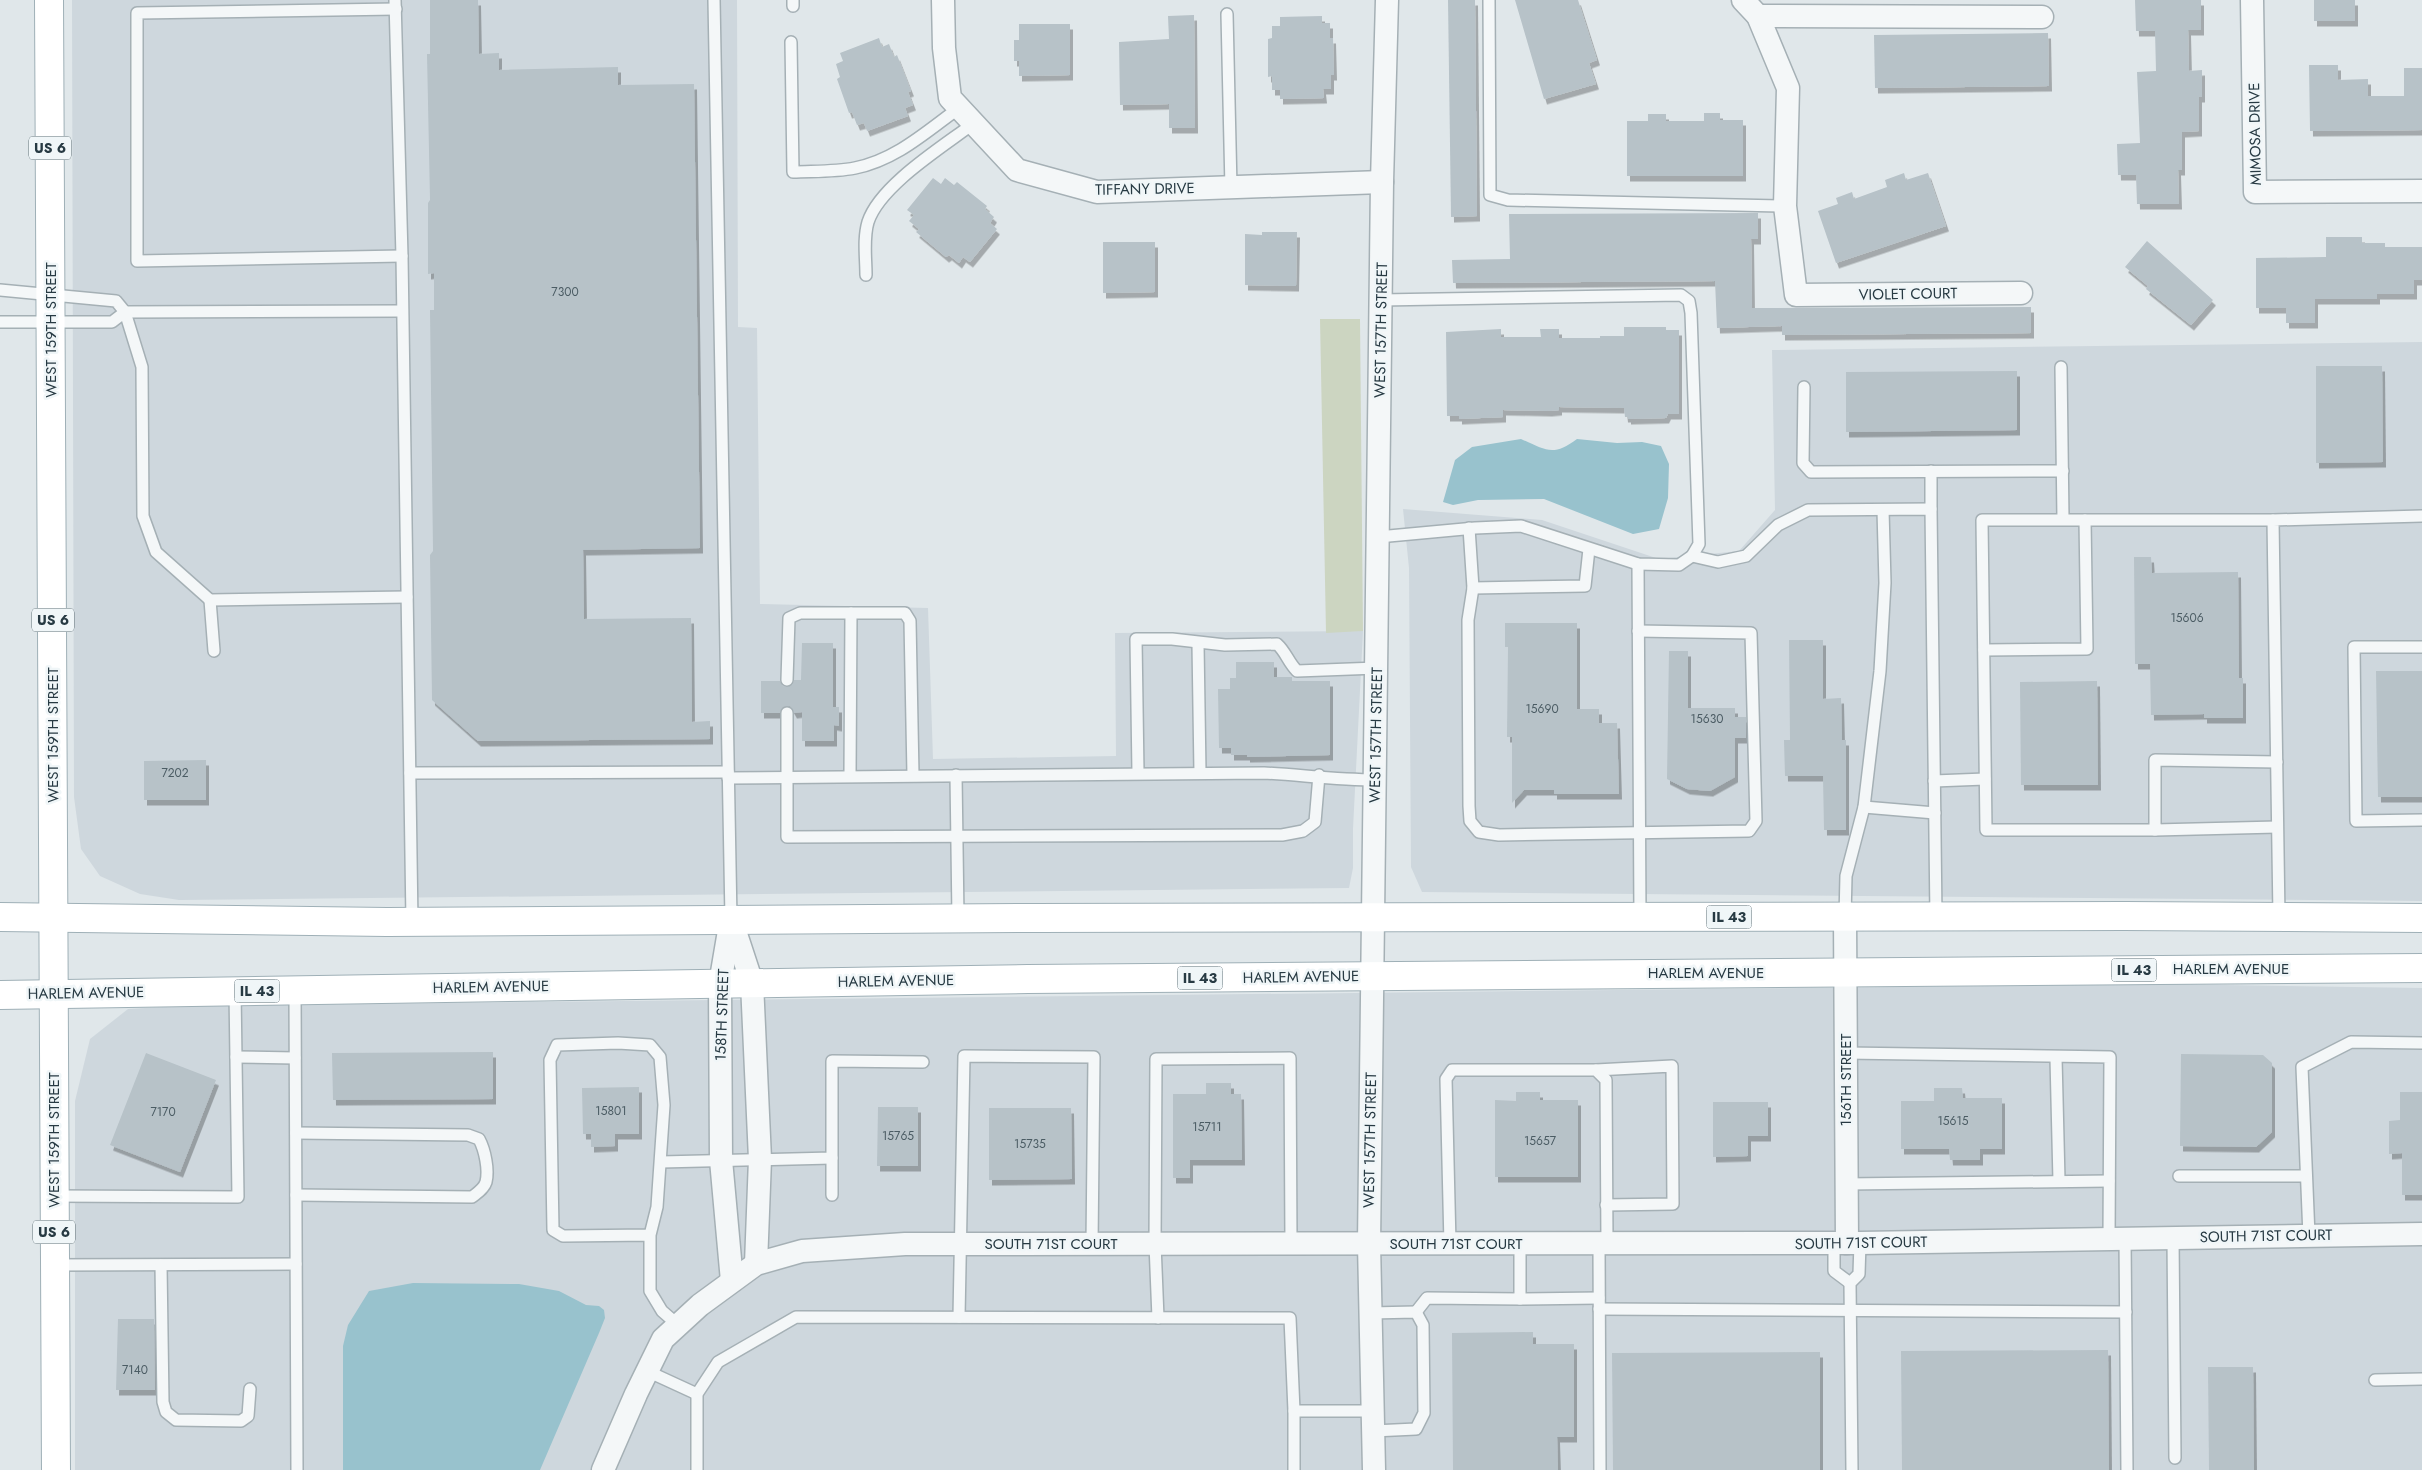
<svg xmlns="http://www.w3.org/2000/svg" width="2422" height="1470" font-family="Jost,sans-serif">
<defs>
<filter id="shadow"><feDropShadow dx="3" dy="5.5" stdDeviation="0" flood-color="#0004"/></filter>
</defs>
<rect width="100%" height="100%" fill="#e0e7ea"/>
<!-- built -->
<g fill="#ced7dd">
<path d="M72 0H737L738 327 757 328 760 604 928 608 933 759 1116 756 1115 633 1363 631 1353 829V868L1349 888 179 900 140 894 100 876 81 849 74 797Z"/>
<path d="M2422 342V901L1422 892 1411 867 1409 568 1403 509 1542 520 1659 559 1739 551 1775 510 1772 350Z"/>
<path d="M2161 984 2422 988V1470H75V1101L90 1039 128 1009 180 1006Z"/>
</g>
<!-- green -->
<path fill="#ccd5c1" d="M1320 319H1360L1363 631 1326 633Z"/>
<!-- water -->
<g fill="#98c2cd">
<path d="M1521 439C1546 450 1553 457 1577 439L1617 443 1642 442 1661 446 1669 464 1668 498 1659 529 1633 534 1544 499 1478 500 1453 505 1443 502 1455 460 1472 447Z"/>
<path d="M413 1283 519 1284 559 1291 586 1305 599 1306 604 1310 605 1318 599 1333 540 1470H343V1346L348 1325 369 1291Z"/>
</g>
<!-- building -->
<g fill="#b7c2c8" filter="url(#shadow)">
<path d="M430 0H478L479 54 499 53V70L618 67V85L694 84 700 548 583 550 584 619 691 618 692 722 710 721V739L478 741 432 700 430 555 433 551 430 310H434V273L428 274V203L430 200 427 54H430Z"/>
<path d="M1448 0H1475L1477 216 1451 217Z"/>
<path d="M1515 0H1578L1597 60 1589 63 1596 84 1544 99Z"/>
<path d="M2135 0H2201V30H2188L2189 71 2202 70V97H2199V131L2182 132V170H2178L2179 204H2137L2136 175H2118L2117 144 2140 143 2137 72 2156 71 2155 31H2136Z"/>
<rect x="2314" y="0" width="41" height="21"/>
<path d="M1194 15 1195 128H1169V104L1120 105 1119 42 1169 39 1168 16Z"/>
<path d="M1322 16V23H1330V38H1333L1334 75H1331V89H1323L1324 98 1280 99V90H1272V76L1268 77V39L1272 38V26H1280V17Z"/>
<path d="M1019 24H1070V75L1019 76V61H1014V40H1019Z"/>
<path d="M2048 33 2049 86 1875 88 1874 35Z"/>
<path d="M879 38 882 47 889 44 894 57 897 55 911 91 908 92 913 105 905 108 908 116 867 131 864 123 857 125 852 112 849 113 837 79 840 77 836 64 843 61 840 53Z"/>
<path d="M2309 65H2338V80L2368 79V96H2404V68H2422V130L2310 131Z"/>
<path d="M1704 113H1720V120H1743V176H1627V121H1648V114H1666V121H1704Z"/>
<path d="M1904 173 1906 180 1928 173 1946 226 1836 263 1818 211 1838 204 1836 198 1852 192 1854 199 1887 187 1885 180Z"/>
<path d="M933 178 941 184 945 178 954 185 957 182 987 206 985 209 994 217 990 223 997 229 970 262 963 257 959 263 949 255 946 257 916 232 919 229 909 221 914 215 907 210Z"/>
<path d="M1758 213V239H1751L1752 308 2031 307V333L1782 335V326L1717 328 1715 281 1453 283 1452 260 1510 259 1509 214Z"/>
<path d="M1262 232H1297L1296 286 1245 285V234L1262 235Z"/>
<path d="M2326 237H2362V243H2385V247H2422V280H2414V294H2377V299H2315V323H2286V308H2256V258L2326 257Z"/>
<path d="M2147 241 2213 300 2191 325 2146 289 2148 286 2125 267Z"/>
<path d="M1103 242H1155V292L1103 293Z"/>
<path d="M1624 327H1666V330H1679V414H1668L1666 418 1628 419V417H1625L1624 408 1559 407V410L1549 411 1503 410V417L1459 419V416H1447L1446 332 1501 329V337H1541L1540 329H1559V338H1600V336H1624Z"/>
<path d="M2316 366H2382L2383 462 2316 463Z"/>
<path d="M2017 371V430L1846 432V372Z"/>
<path d="M2134 557H2151L2152 573 2238 572 2239 678H2243V718H2204V714L2151 715 2150 664H2135Z"/>
<path d="M1505 623H1577V709H1599V723H1617L1619 794H1554V790H1524L1512 803V737H1507L1508 647H1505Z"/>
<path d="M1789 640H1823V699L1841 698 1842 740H1846V830H1824L1823 776H1785L1784 740H1790Z"/>
<path d="M802 643H833V707H839V726L834 725V741H802V712L794 713 790 706 783 707 780 713H761V681H780L783 686 787 687 793 684 794 680H801Z"/>
<path d="M1669 651H1688V708H1735V717H1746V738H1735V777L1710 791 1687 789 1667 779Z"/>
<path d="M1236 662H1274V677H1292V681H1330V755L1247 757V755H1231V748H1219L1218 689H1230V678H1236Z"/>
<path d="M2376 671H2422V797H2378Z"/>
<path d="M2097 681 2098 785H2021L2020 682Z"/>
<path d="M206 760V800H144V761Z"/>
<path d="M493 1052V1099L333 1100 332 1053Z"/>
<path d="M146 1053 216 1080 180 1172 110 1145Z"/>
<path d="M2181 1054 2263 1055 2272 1063V1132L2256 1147 2180 1146Z"/>
<path d="M1206 1083H1231V1094H1241L1242 1160H1190V1178H1173V1094H1206Z"/>
<path d="M639 1087V1134H615V1146L591 1147V1134H583L582 1088Z"/>
<path d="M1934 1088H1962L1963 1098H2002V1149H1980V1160H1950L1949 1149H1901V1101H1934Z"/>
<path d="M1516 1092H1540V1100H1578V1177H1495V1100L1516 1101Z"/>
<path d="M2400 1092H2422V1195H2402V1153L2389 1154V1121L2400 1120Z"/>
<path d="M1713 1102H1768V1136H1748V1156L1713 1157Z"/>
<path d="M878 1107H918V1166H877Z"/>
<path d="M989 1108H1071L1072 1179 989 1180Z"/>
<path d="M118 1319H154L155 1390H116Z"/>
<path d="M1533 1332V1344H1574V1437H1557L1558 1470H1453L1452 1333Z"/>
<path d="M2108 1350 2109 1470H1902L1901 1351Z"/>
<path d="M1820 1352V1470H1613L1612 1353Z"/>
<path d="M2208 1367H2253L2254 1470H2209Z"/>
</g>
<g fill="none" stroke-linecap="round" stroke-linejoin="round">
<!-- service casing -->
<g stroke="#a5b0b5" stroke-width="14">
<g id="service">
<path d="M395 0 402 256 412 922"/>
<path d="M714 0 731 919"/>
<path d="M793 0V6"/>
<path d="M1489 0 1490 195 1508 200 1785 206"/>
<path d="M396 9 137 13V261L402 256"/>
<path d="M1227 14 1231 188"/>
<path d="M791 42 793 172C814 171 835 172 855 168 896 160 927 131 959 108"/>
<path d="M866 275C866 258 863 239 868 222 880 185 944 146 974 123"/>
<path d="M0 290 116 301 125 312 142 367 143 516 156 552 210 600 407 597"/>
<path d="M0 322H112L125 312 402 311"/>
<path d="M2061 367 2063 519"/>
<path d="M1804 387 1803 463 1811 472 2063 471"/>
<path d="M1931 471V509"/>
<path d="M1469 528 1473 588 1585 586 1589 549"/>
<path d="M1378 537 1475 528 1521 526 1638 564 1679 565 1692 556 1699 544 1691 313 1689 301 1681 295 1381 300"/>
<path d="M1692 556 1718 562 1746 556 1778 525 1808 510 1931 509 1936 917"/>
<path d="M1638 564 1640 917"/>
<path d="M1473 588 1468 620 1469 806 1470 821 1479 832 1499 835 1749 831 1756 821 1751 633 1638 631"/>
<path d="M210 600 214 651"/>
<path d="M1198 644 1200 773"/>
<path d="M2422 647H2354L2356 821 2422 820"/>
<path d="M1984 650 2087 649 2085 520"/>
<path d="M787 680 789 618 800 613H905L910 621 913 775"/>
<path d="M787 713V837L1282 835 1303 831 1315 822 1319 775"/>
<path d="M2277 762 2155 760V830L2277 827"/>
<path d="M410 773 728 772"/>
<path d="M1138 773 1136 639H1172L1225 645 1277 644C1286 652 1288 662 1297 671L1377 668"/>
<path d="M956 775 958 918"/>
<path d="M850 776 851 613"/>
<path d="M728 778 1264 773C1301 775 1338 780 1376 780"/>
<path d="M1934 781 1985 779"/>
<path d="M1864 807 1935 813"/>
<path d="M2155 830H1986L1982 520H2273"/>
<path d="M1845 917 1846 876 1864 807 1880 671 1885 583 1883 510"/>
<path d="M2279 917 2273 520 2422 516"/>
<path d="M295 990 297 1470"/>
<path d="M1846 1053 2110 1057 2109 1239"/>
<path d="M236 1057 295 1058"/>
<path d="M2056 1058 2059 1181"/>
<path d="M1596 1070 1672 1066 1673 1204 1606 1205"/>
<path d="M296 1133 468 1135 479 1139C485 1150 489 1170 486 1182 484 1189 477 1193 472 1197L296 1195"/>
<path d="M832 1158V1195"/>
<path d="M661 1162 832 1158V1061L923 1062"/>
<path d="M2179 1176H2306"/>
<path d="M1846 1184 2109 1181"/>
<path d="M54 1196 238 1197 235 991"/>
<path d="M650 1235 563 1236 553 1230 550 1060 557 1045 618 1043 650 1045 660 1057 664 1105 657 1207 650 1235V1291L662 1311 678 1325"/>
<path d="M2309 1236 2302 1067 2351 1042 2422 1043"/>
<path d="M2173 1238 2175 1458"/>
<path d="M2125 1239 2127 1470"/>
<path d="M1834 1243V1271L1850 1283"/>
<path d="M1450 1244 1446 1079 1452 1070H1596L1606 1080 1607 1244"/>
<path d="M1599 1244 1600 1470"/>
<path d="M55 1265 296 1264"/>
<path d="M161 1265 163 1402 166 1412 176 1420 241 1421 248 1416 250 1389"/>
<path d="M1520 1299 1599 1298"/>
<path d="M1599 1309 2126 1312"/>
<path d="M1416 1312 1427 1298 1520 1299V1244"/>
<path d="M1370 1313 1416 1312 1423 1325 1424 1413 1416 1429 1373 1431"/>
<path d="M959 1317 964 1056 1094 1057 1092 1244"/>
<path d="M1158 1318 1155 1244 1156 1059 1290 1058 1291 1244"/>
<path d="M647 1371 697 1394"/>
<path d="M2375 1380 2422 1379"/>
<path d="M1294 1411V1470"/>
<path d="M697 1470V1394L718 1362 796 1317 1290 1318 1294 1411H1373"/>
<path d="M1852 1470 1850 1283 1859 1274 1860 1243"/>
</g>
</g>
<!-- minor casing -->
<g stroke="#a5b0b5" stroke-width="25">
<g id="minor">
<path d="M943 0 944 48 950 98 1017 170 1097 192 1382 182"/>
<path d="M1743 0 1758 16 1788 88 1785 206 1796 295 2021 293"/>
<path d="M2252 0 2255 192 2422 191"/>
<path d="M1758 16 2042 17"/>
<path d="M1845 917 1847 1243"/>
<path d="M731 919 720 984 721 1160 732 1281"/>
<path d="M732 922 752 983 760 1159 756 1264"/>
<path d="M603 1470 636 1394 663 1339 700 1305 756 1264 802 1251 905 1244 1860 1243 2422 1234"/>
<path d="M1374 1470 1369 1244 1382 182 1387 0"/>
</g>
</g>
<!-- primary casing -->
<g stroke="#9fb0b7" stroke-width="30">
<g id="primary">
<path d="M49 0 56 1470"/>
<path d="M0 917 387 922 1034 918 2124 916 2422 918"/>
<path d="M0 995 1028 979 2422 968"/>
</g>
</g>
<!-- service -->
<use href="#service" stroke="#f4f7f8" stroke-width="11"/>
<!-- minor -->
<use href="#minor" stroke="#f4f7f8" stroke-width="22"/>
<!-- primary -->
<use href="#primary" stroke="#fff" stroke-width="28"/>
</g>
<g text-anchor="middle" stroke-width="5" stroke-linejoin="round" paint-order="stroke">
<!-- number labels -->
<g font-size="12" fill="#4b5c64">
<text x="565" y="296">7300</text>
<text x="2187" y="622">15606</text>
<text x="1542" y="713">15690</text>
<text x="1707" y="723">15630</text>
<text x="175" y="777">7202</text>
<text x="611" y="1115">15801</text>
<text x="163" y="1116">7170</text>
<text x="1953" y="1125">15615</text>
<text x="1207" y="1131">15711</text>
<text x="898" y="1140">15765</text>
<text x="1540" y="1145">15657</text>
<text x="1030" y="1148">15735</text>
<text x="135" y="1374">7140</text>
</g>
<!-- shield labels -->
<g fill="#f0f6f8" stroke="#637279" stroke-width="1">
<rect x="29" y="136.5" width="42" height="23" rx="4"/>
<rect x="32" y="608.5" width="42" height="23" rx="4"/>
<rect x="1706.5" y="905.5" width="45" height="23" rx="4"/>
<rect x="2111.5" y="958.5" width="45" height="23" rx="4"/>
<rect x="1177.5" y="966.5" width="45" height="23" rx="4"/>
<rect x="234.5" y="979.5" width="45" height="23" rx="4"/>
<rect x="33" y="1220.5" width="42" height="23" rx="4"/>
</g>
<g font-size="14" font-weight="bold" fill="#273a43">
<text x="50" y="153">US 6</text>
<text x="53" y="625">US 6</text>
<text x="1729" y="922">IL 43</text>
<text x="2134" y="975">IL 43</text>
<text x="1200" y="983">IL 43</text>
<text x="257" y="996">IL 43</text>
<text x="54" y="1237">US 6</text>
</g>
<!-- street labels -->
<g font-size="15" fill="#273a43" stroke="#f0f6f8">
<text transform="translate(2255 134) rotate(-91)" y="5">MIMOSA DRIVE</text>
<text transform="translate(1145 189) rotate(-1)" y="5">TIFFANY DRIVE</text>
<text transform="translate(1908 294) rotate(-1)" y="5">VIOLET COURT</text>
<text transform="translate(51 330) rotate(-90)" y="5">WEST 159TH STREET</text>
<text transform="translate(1381 330) rotate(-89)" y="5">WEST 157TH STREET</text>
<text transform="translate(53 735) rotate(-90)" y="5">WEST 159TH STREET</text>
<text transform="translate(1376 735) rotate(-89)" y="5">WEST 157TH STREET</text>
<text x="2231" y="974">HARLEM AVENUE</text>
<text x="1706" y="978">HARLEM AVENUE</text>
<text transform="translate(1301 977) rotate(-1)" y="5">HARLEM AVENUE</text>
<text transform="translate(896 981) rotate(-1)" y="5">HARLEM AVENUE</text>
<text transform="translate(491 987) rotate(-1)" y="5">HARLEM AVENUE</text>
<text transform="translate(86 993) rotate(-1)" y="5">HARLEM AVENUE</text>
<text transform="translate(722 1015) rotate(-88)" y="5">158TH STREET</text>
<text transform="translate(1846 1080) rotate(-90)" y="5">156TH STREET</text>
<text transform="translate(54 1140) rotate(-90)" y="5">WEST 159TH STREET</text>
<text transform="translate(1370 1140) rotate(-89)" y="5">WEST 157TH STREET</text>
<text transform="translate(2266 1236) rotate(-1)" y="5">SOUTH 71ST COURT</text>
<text transform="translate(1861 1243) rotate(-1)" y="5">SOUTH 71ST COURT</text>
<text x="1051" y="1249">SOUTH 71ST COURT</text>
<text x="1456" y="1249">SOUTH 71ST COURT</text>
</g>
</g>
</svg>
